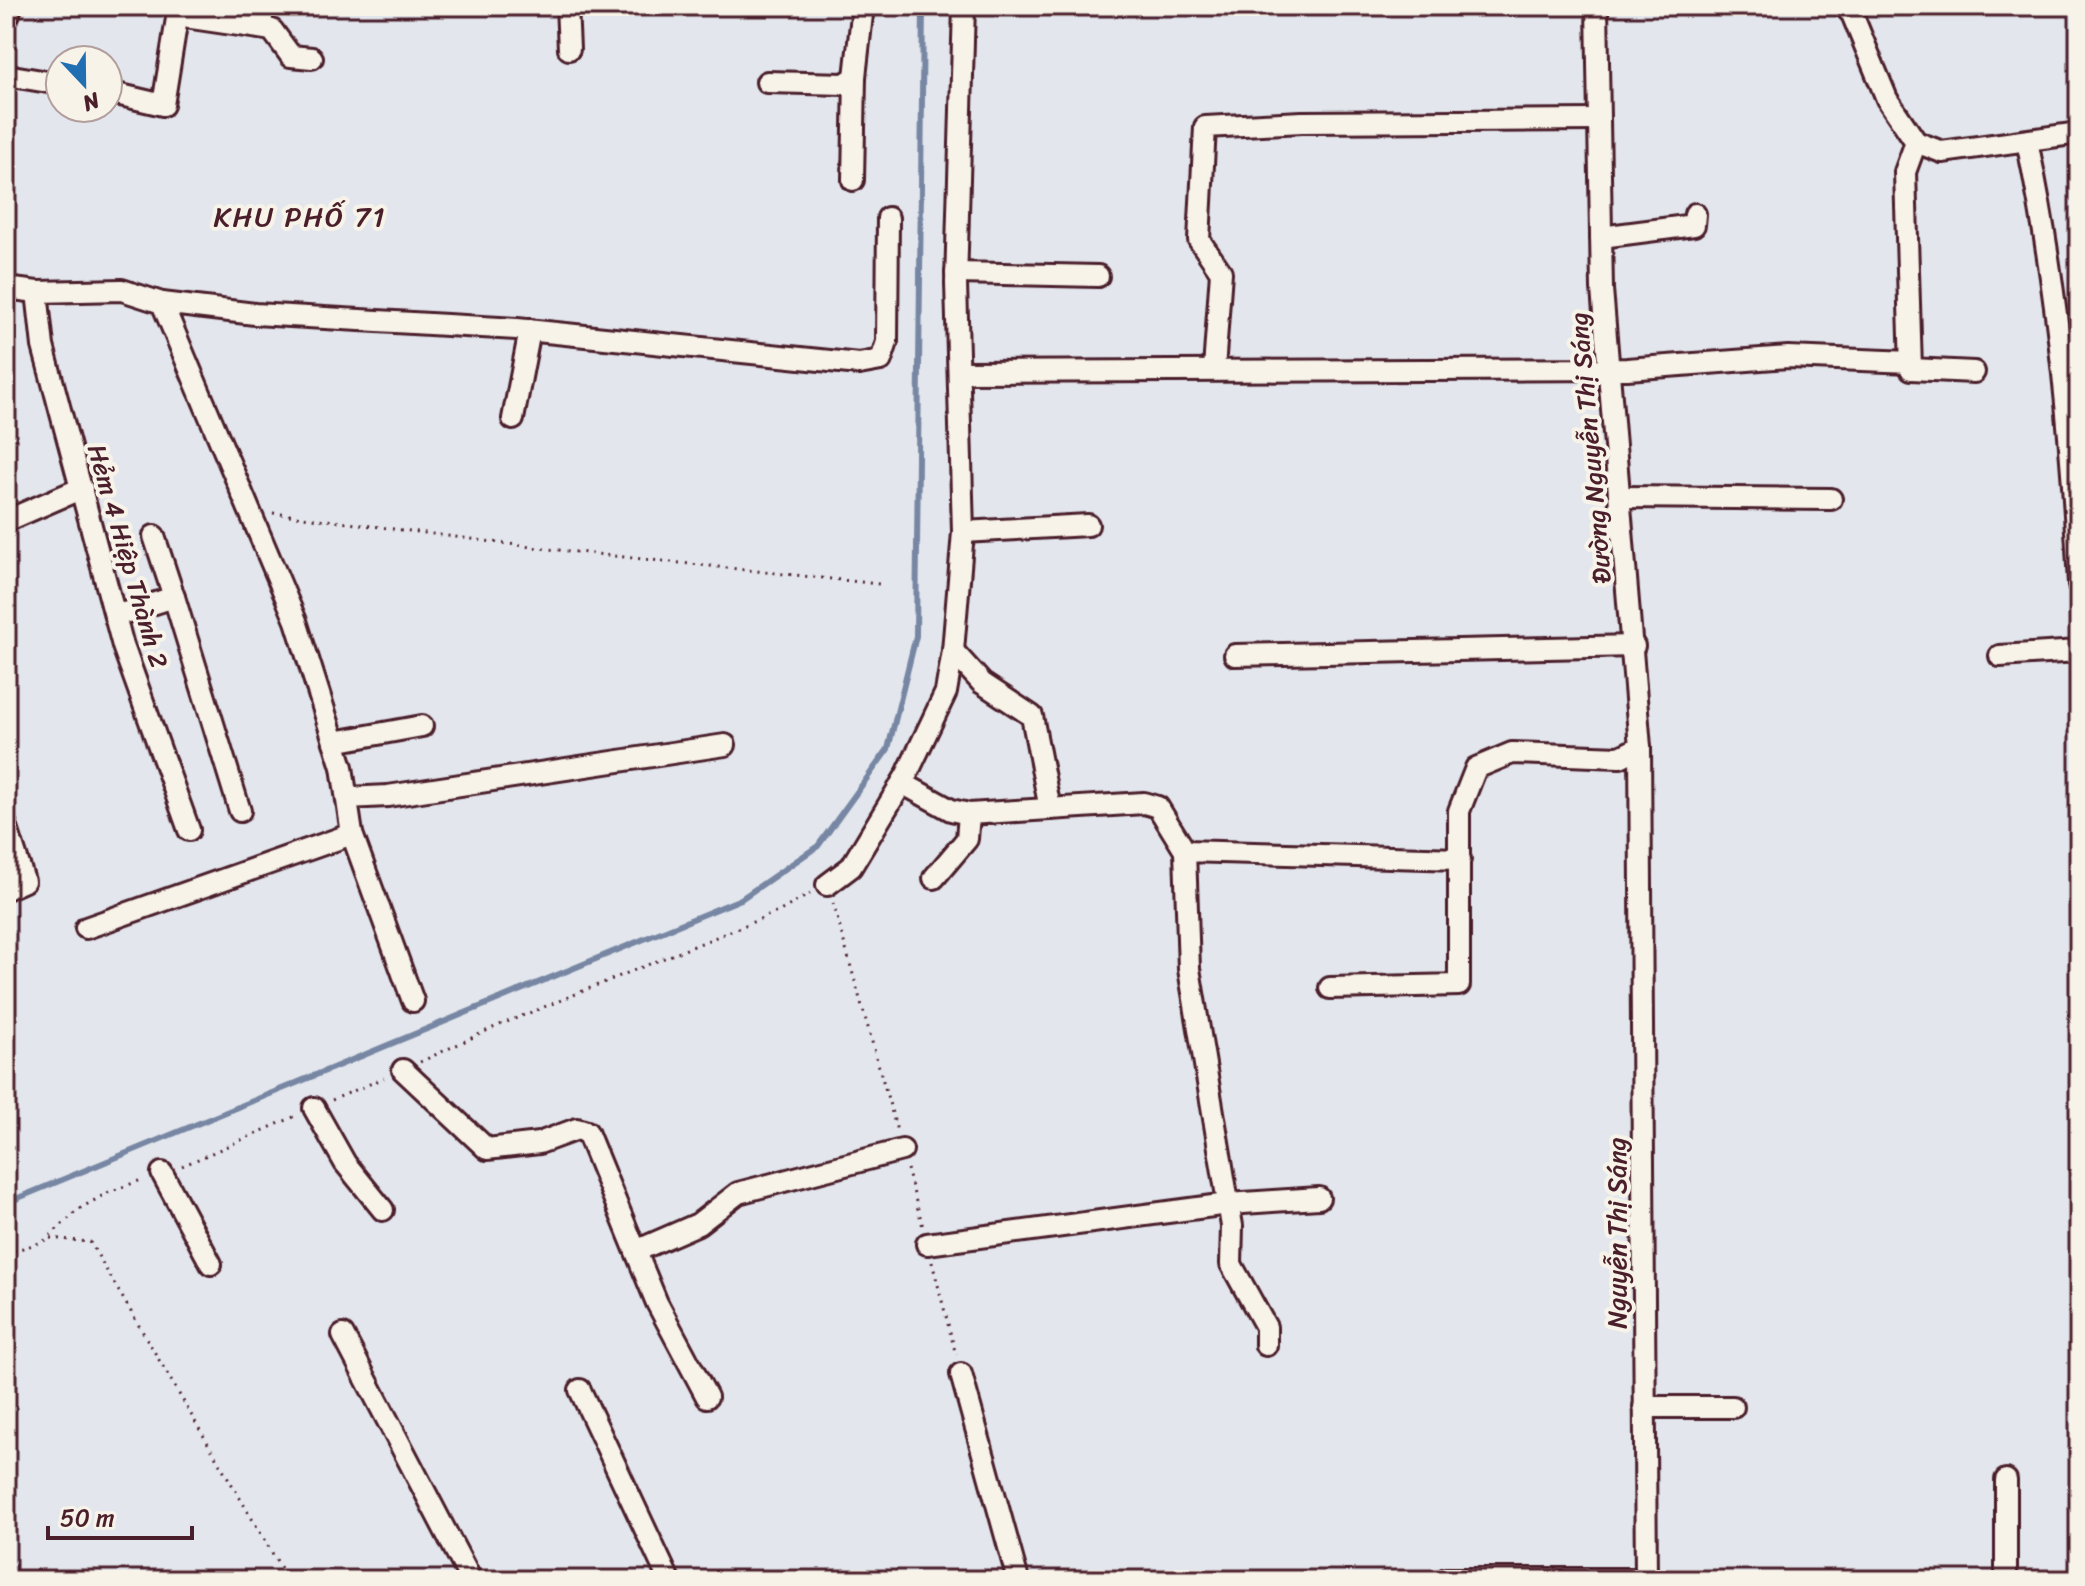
<svg xmlns="http://www.w3.org/2000/svg" width="2085" height="1586" font-family="Sriracha,sans-serif">
<rect width="100%" height="100%" fill="#e3e7ed"/>
<filter id="ink" filterUnits="userSpaceOnUse"><feTurbulence type="fractalNoise" baseFrequency=".0125" numOctaves="2"/><feDisplacementMap in="SourceGraphic" scale="16" xChannelSelector="R" yChannelSelector="G"/><feConvolveMatrix kernelMatrix="1 2 1 2 8 2 1 2 1" color-interpolation-filters="sRGB"/></filter>
<g filter="url(#ink)">
<g fill="none" stroke-linecap="round" stroke-linejoin="round">
<!-- stream -->
<path stroke="#7786a3" stroke-width="6" d="M6 1203 741 899 818 846 888 749 916 636 923 6"/>
<!-- minor casing -->
<g stroke="#4a1f2b" stroke-width="26">
<g id="minor">
<path d="M567 6 569 49"/>
<path d="M1597 6 1602 289 1640 747 1646 1580"/>
<path d="M1844 6 1852 14 1887 99 1916 142 1942 152 2079 133"/>
<path d="M178 16 272 30 291 56 312 58"/>
<path d="M261 27 263 6"/>
<path d="M6 75 60 84"/>
<path d="M767 82 845 84 855 77 863 6"/>
<path d="M108 92 163 105 179 6"/>
<path d="M2027 141C2057 283 2072 439 2079 585"/>
<path d="M1916 142 1905 172 1911 369 1974 372"/>
<path d="M853 180 855 77"/>
<path d="M1601 237 1694 225 1695 214"/>
<path d="M956 273 1098 276"/>
<path d="M6 288 37 292 122 290 162 303 296 621 342 767 352 834 413 1001"/>
<path d="M37 292 43 346 123 646 189 830"/>
<path d="M162 303 255 314 517 329 859 364 881 360 887 342 888 218"/>
<path d="M1214 369 1221 272 1199 240 1205 127 1302 122 1599 120"/>
<path d="M959 372 1627 369 1788 357 1911 362"/>
<path d="M513 419 530 330"/>
<path d="M1621 497 1831 499"/>
<path d="M6 521 82 488"/>
<path d="M963 532 1088 525"/>
<path d="M154 536 174 597"/>
<path d="M115 616 174 597 240 811"/>
<path d="M953 651 982 683 1032 716 1050 809"/>
<path d="M1235 655 1634 646"/>
<path d="M2000 656 2079 651"/>
<path d="M334 742 422 726"/>
<path d="M902 783 951 810 969 814 1144 803 1158 807 1185 851"/>
<path d="M347 798 388 796 725 745"/>
<path d="M6 825 24 881 6 889"/>
<path d="M934 878 967 839 969 814"/>
<path d="M827 885 851 867 906 776 946 692 953 651 963 532 956 283 964 6"/>
<path d="M86 928 352 834"/>
<path d="M1330 988 1459 985V811L1476 768 1512 753 1620 757 1640 747"/>
<path d="M403 1070 487 1149 539 1143 577 1129 587 1132 657 1303 707 1397"/>
<path d="M314 1108 345 1163 383 1210"/>
<path d="M162 1173 211 1264"/>
<path d="M927 1244 1228 1204 1319 1198"/>
<path d="M636 1251 698 1224 738 1193 902 1150"/>
<path d="M343 1335 471 1580"/>
<path d="M1266 1345V1327L1231 1264 1232 1226 1189 969 1185 851 1460 859"/>
<path d="M961 1374 1018 1580"/>
<path d="M580 1390 669 1580"/>
<path d="M1644 1407H1733"/>
<path d="M1446 1579H1646"/>
<path d="M2006 1580V1480"/>
</g>
</g>
<!-- major casing -->
<g stroke="#4a1f2b" stroke-width="32">
<path id="major" d="M6 13 8 6"/>
</g>
<!-- path -->
<g stroke="#4a1f2b" stroke-width="3" stroke-dasharray="2 6" stroke-linecap="butt">
<path d="M273 513 539 548 879 584"/>
<path d="M833 903 897 1131"/>
<path d="M420 1062 497 1026 780 911 810 894"/>
<path d="M332 1100 384 1078"/>
<path d="M182 1166 296 1116"/>
<path d="M907 1169 923 1227"/>
<path d="M50 1238 90 1242 288 1580"/>
<path d="M6 1253 43 1242 79 1209 109 1192 144 1179"/>
<path d="M932 1262 956 1355"/>
</g>
<!-- minor -->
<use href="#minor" stroke="#f7f3e8" stroke-width="20"/>
<!-- major -->
<use href="#major" stroke="#fedd96" stroke-width="26"/>
</g>
</g>
<g text-anchor="middle" stroke-width="8" stroke-linejoin="round" paint-order="stroke">
<!-- street labels -->
<g font-size="26" fill="#4a1f2b" stroke="#f7f3e8">
<text transform="translate(1590 448) rotate(-95)" y="9">Đường Nguyễn Thị Sáng</text>
<text transform="translate(128 556) rotate(74)" y="9">Hẻm 4 Hiệp Thành 2</text>
<text transform="translate(1617 1233) rotate(-90)" y="9">Nguyễn Thị Sáng</text>
</g>
<!-- neighbourhood labels -->
<g font-size="28" letter-spacing="2" fill="#4a1f2b" stroke="#f7f3e8">
<text x="300" y="226">KHU PHỐ 71</text>
</g>
</g>
<!-- margin -->
<rect width="2085" height="1586" fill="none" stroke="#f7f3e8" stroke-width="32"/>
<rect x="16" y="16" width="2053" height="1554" fill="none" stroke="#4a1f2b" stroke-width="3" filter="url(#ink)"/>
<!-- north arrow -->
<g transform="translate(84 84) rotate(158)"><circle r="38" fill="#f7f3e8" stroke="#b29e9c" stroke-width="2"/>
<path d="M0-6L14 30L0 20L-14 30Z" fill="#1f6fb2"/>
<text y="-12" font-size="22" font-weight="bold" text-anchor="middle" fill="#4a1f2b">N</text>
</g>
<!-- scale -->
<path d="M48 1526v12h144v-12" fill="none" stroke="#4a1f2b" stroke-width="4"/>
<text x="60" y="1526" font-size="24" fill="#4a1f2b" stroke="#f7f3e8" stroke-width="6" paint-order="stroke">50 m</text>
</svg>
